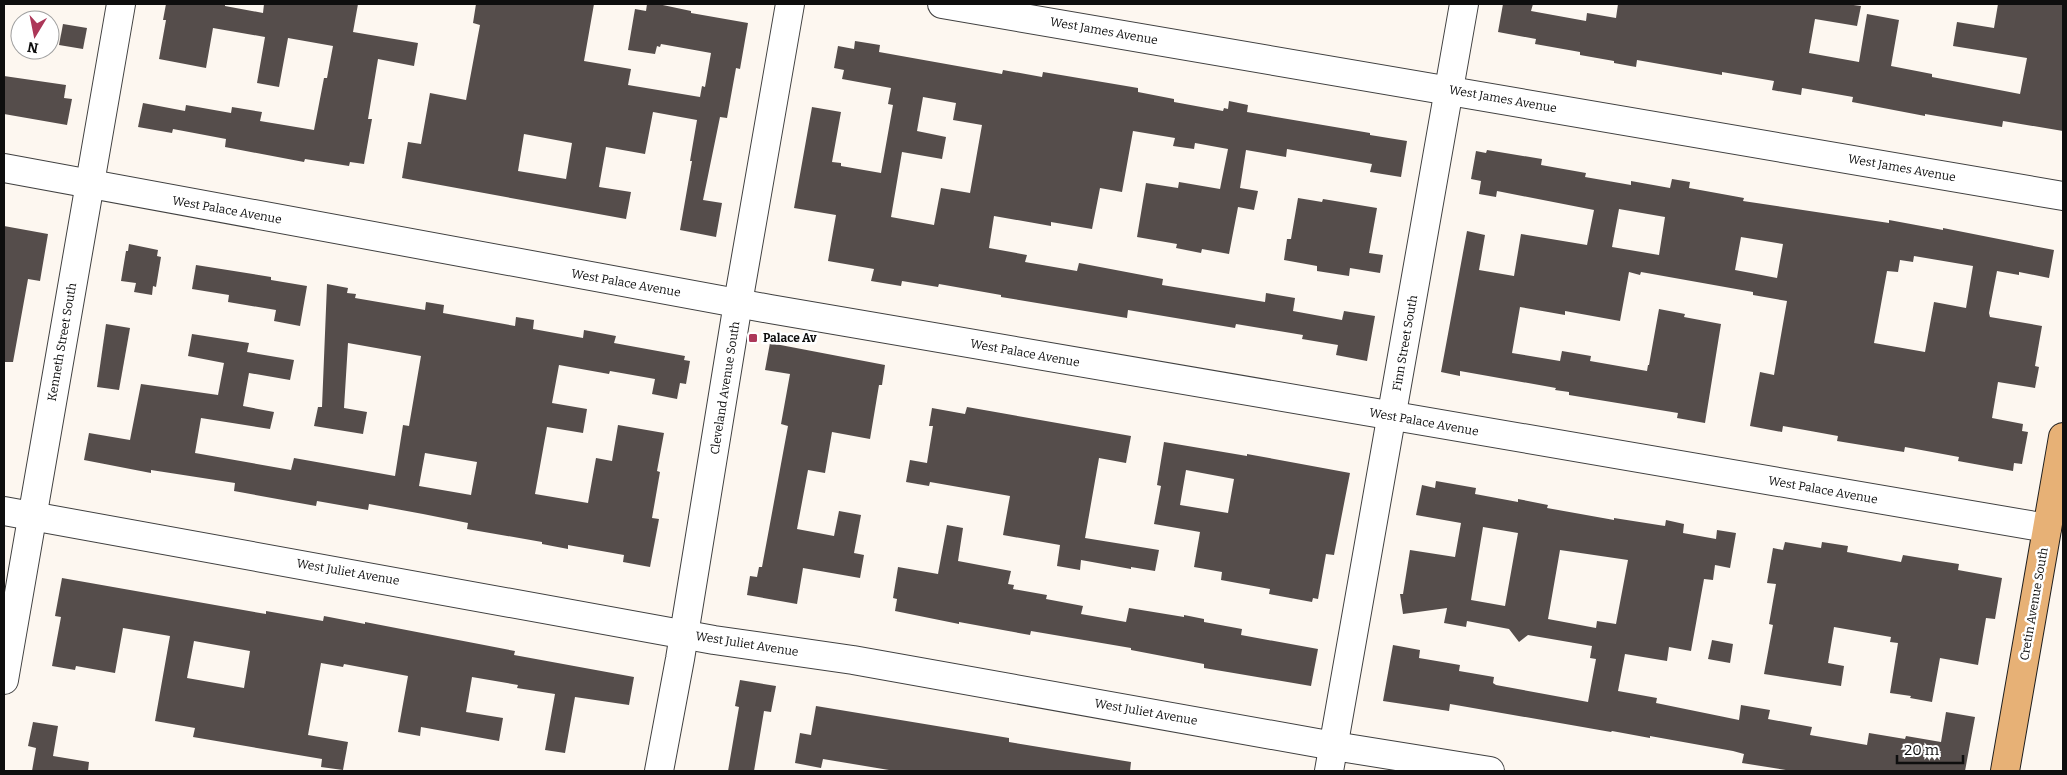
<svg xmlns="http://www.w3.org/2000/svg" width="2067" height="775" font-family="Bitter,serif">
<rect width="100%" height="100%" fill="#fdf7f0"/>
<!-- building -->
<g fill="#554d4b" fill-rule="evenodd">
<path d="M166 4H225V6L263 13 264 4H358L353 32 418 43 414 66 378 59 368 119H372L364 164 350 162 349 166 305 159 304 162 225 147 226 139 173 129 172 133 138 127 143 103 185 111 186 105 231 113 232 107 262 112 260 121 314 130 324 78H327L333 46 288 38 279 87 257 83 265 37 213 28 206 68 159 59 166 20H163Z"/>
<path d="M476 4H594L584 61 631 69 628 85 700 97 702 86 705 87 711 53 661 44 660 47 657 46 655 54 628 50 635 9 646 11 647 4H658L691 11V13L748 23 740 69 736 68 727 118 720 117 703 200 722 203 716 237 680 230 692 161H690L697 120 653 112 645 154 606 147 599 187 631 192 626 219 402 178 408 142 421 144 430 93 466 100 480 25 473 23ZM524 134 572 143 566 179 518 171Z"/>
<path d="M1503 4H1533L1531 11 1586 21 1587 13 1616 18 1618 4H1846L1861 6 1857 26 1815 19 1809 53 1859 62 1867 14 1899 20 1891 66 1932 74V77L2020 94 2027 58 1953 46 1957 22 1994 28 1998 4H2063V131L2003 121 2002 127 1925 114V116L1852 102 1853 97 1802 88 1801 95 1772 90 1774 81 1722 72V75L1637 60 1636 67 1614 63V61L1580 55V52L1535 44 1536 39 1498 32Z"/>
<path d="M63 24 87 28 83 49 59 45Z"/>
<path d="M855 41 880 45 879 52 1002 74 1003 70 1042 77 1043 72 1138 88V92L1174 99V102L1223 111 1224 108 1228 109 1229 101 1248 105 1247 112 1370 133V135L1407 141 1401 177 1370 172 1372 164 1287 149 1286 157 1246 150 1240 188 1258 191 1254 210 1238 207 1229 254 1202 249 1201 253 1176 248 1177 244 1137 237 1146 183 1178 188 1179 182 1220 189 1228 149 1195 143 1194 149 1173 146 1175 138 1133 131 1122 192 1100 188 1092 229 1051 222V226L994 216 989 248 1027 255 1025 262 1077 271 1079 263 1163 279 1162 285 1265 302 1266 293 1295 298 1293 311 1342 320 1344 311 1375 316 1367 361 1336 355 1338 345 1302 339 1303 335 1236 324 1235 328 1128 310 1127 318 1001 297V295L939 284 938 287 902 281 901 286 871 281 874 269 828 261 836 215 794 208 812 107 841 112 832 162 841 163V166L881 173 893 105 888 104 891 88 842 79 844 70 834 68 838 46 854 49ZM923 97 956 103 953 120 982 125 970 193 941 188 934 225 891 217 902 152 942 159 946 137 917 131Z"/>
<path d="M4 76 66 85 64 98 72 99 67 125 4 114Z"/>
<path d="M1487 150 1542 159 1541 165 1586 173 1585 177 1631 185V181L1670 188 1672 179 1690 182 1689 188 1744 198 1743 201 1889 223V220L1943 230V228L2054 250 2049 278 2019 272V275L1997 271 1989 313 1990 317 2042 326 2035 366 2039 367 2035 388 1998 382 1992 418 2023 424 2022 431 2028 432 2022 464 2014 463 2013 471 1958 461 1959 457 1905 447 1904 452 1837 441 1838 436 1783 426 1782 432 1750 426 1760 372 1774 375 1787 301 1753 295V292L1641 272 1640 275 1629 272 1620 321 1565 311V315L1520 307 1512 353 1560 361 1562 351 1591 356 1590 361 1647 371 1648 365H1649L1659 309 1685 314 1684 317 1721 324 1705 423 1677 418 1678 413 1569 395V392L1555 390 1556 388 1460 371V376L1441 372 1467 231 1485 235 1479 270 1514 276 1521 234 1587 245 1594 210 1497 191 1496 197 1479 194 1481 181 1471 179 1476 151 1486 153ZM1619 209 1665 217 1659 255 1612 247ZM1741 237 1783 244 1777 278 1735 270ZM1914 256 1973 266 1966 308 1934 302 1925 352 1874 343 1887 271 1898 272 1900 260 1913 262Z"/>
<path d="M1298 198 1322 202 1323 199 1377 208 1369 253 1383 255 1380 273 1350 268 1349 276 1317 271V266L1284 260 1287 239H1291Z"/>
<path d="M4 226 48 234 40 281 28 279 13 362H4Z"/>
<path d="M129 244 158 250 157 256 161 257 156 287 153 286 152 295 134 292 136 283 121 281 126 251H128Z"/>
<path d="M196 265 271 277V280L307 286 300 326 274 321 276 310 228 302 229 295 192 289Z"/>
<path d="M327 284 348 288 347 293 356 294 355 298 425 310 426 302 444 305 443 313 515 326 516 317 534 320 533 329 583 338 584 330 616 336 614 343 685 356 684 360 690 361 686 384 680 383 677 399 652 394 655 379 610 371 609 374 559 365 552 403 587 409 583 433 547 427 535 494 588 503 596 458 612 461 618 425 664 433 657 471 660 472 652 518 659 519 650 567 623 562 624 555 568 545V549L542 544V542L467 529 468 523 423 514 369 504 368 510 317 501 316 506 234 491 235 483 151 470V473L84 460 89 433 130 440 141 384 218 395 224 363 188 356 192 334 249 343 247 352 294 360 290 380 249 373 243 406 274 412 270 429 201 418 195 453 291 470 294 458 395 476 403 425 409 426 421 356 348 343 344 408 367 412 363 434 314 426 318 407H322ZM425 453 477 462 471 495 419 486Z"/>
<path d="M106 324 130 328 119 390 97 387Z"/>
<path d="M770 343 885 365 882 385H879L870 439 832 432 825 473 808 470 797 529 834 536 839 511 861 515 854 553 864 555 860 578 803 568 797 604 747 595 750 576 757 577 759 567H762L788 426 781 424 790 374 765 370Z"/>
<path d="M967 407 1131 436 1126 463 1099 458 1085 538 1159 550 1155 571 1131 567V569L1081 560 1080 570 1057 566 1060 545 1003 535 1010 496 930 482 929 486 906 482 910 460 927 463 933 426H929L932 408 965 414Z"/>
<path d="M1164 442 1247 456V454L1350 473 1334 555 1326 554 1318 599 1313 598 1312 602 1269 594 1270 589 1221 580 1222 572 1194 567 1200 532 1154 524 1161 486 1157 485ZM1186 470 1234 479 1228 513 1180 505Z"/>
<path d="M1436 481 1476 488 1475 494 1518 502V499L1548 505 1547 508 1614 520V518L1665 526 1666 520 1684 524 1683 533 1716 539 1717 530 1736 533 1730 568 1715 565 1713 580 1704 579 1691 651 1669 647 1667 661 1625 654 1618 691 1657 698 1656 703 1739 720 1741 705 1770 710 1768 719 1812 727 1810 735 1867 745 1869 733 1905 739 1906 736 1941 742 1946 712 1975 717 1965 771H1792L1742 763 1744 754 1733 751 1650 736V738L1612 731 1611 732 1450 704 1449 711 1383 701 1393 645 1420 650 1419 658 1460 665 1459 671 1494 677 1493 683 1496 685 1588 702 1596 659 1590 658 1592 646 1528 635 1519 642 1509 629 1467 621 1466 627 1444 623 1447 608 1403 614 1400 594H1403L1410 550 1455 557 1461 523 1416 515 1422 485 1435 488ZM1483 527 1518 533 1505 606 1471 600ZM1560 550 1628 560 1616 624 1597 621 1596 628 1548 619Z"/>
<path d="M947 525 963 528 958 561 1011 571 1008 584 1014 585 1013 589 1047 595 1046 599 1083 606 1081 614 1126 622 1129 608 1184 617V615L1204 619V622L1242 629 1241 635 1318 649 1311 686 1204 668V664L1131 650V648L1031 631 1030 635 959 622V624L895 611 897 599 893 598 898 567 938 574Z"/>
<path d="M1785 542 1821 548 1822 542 1848 546 1847 552 1901 562 1903 555 1933 560 1959 564 1958 570 2002 578 1995 619 1986 618 1978 665 1940 658 1932 702 1910 698 1911 696 1890 693 1898 643 1890 642 1891 637 1834 627 1828 663 1844 666 1841 686 1764 674 1773 625 1769 624 1776 584 1767 583 1773 548 1783 550Z"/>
<path d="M62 578 266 614V611L323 621 324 616 365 624V622L515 651 514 655 634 677 629 705 575 697 565 753 545 750 555 694 517 688 518 685 472 677 466 712 503 718 499 741 421 727 420 736 398 732 408 676 344 664 343 667 321 663 308 735 348 742 343 770 321 767 322 759 193 737 195 728 155 721 170 636 123 628 115 673 76 666 75 670 52 666 61 617 55 616ZM194 641 250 651 244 688 187 678Z"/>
<path d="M1712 640 1733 644 1730 663 1708 659Z"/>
<path d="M740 680 776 686 771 712 764 711 754 771H728L739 707 735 706Z"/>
<path d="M816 706 1009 738V742L1131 762 1130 771H895L823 759 821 768 795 763 800 733 811 735Z"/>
<path d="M33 722 58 726 53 756 89 762 88 771H32L36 748 28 746Z"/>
</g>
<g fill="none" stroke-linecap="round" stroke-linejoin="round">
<!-- minor casing -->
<g stroke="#414141" stroke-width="30">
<g id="minor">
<path d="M942 4 2063 196"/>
<path d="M4 168 770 309 2047 528"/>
<path d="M4 511 714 640 853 660 1334 746 1490 771"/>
<path d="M4 680 121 4"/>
<path d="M659 771 680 659 738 303 790 4"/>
<path d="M1329 771 1464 4"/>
</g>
</g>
<!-- major casing -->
<g stroke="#1f1f1f" stroke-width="30">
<path id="major" d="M2005 771 2063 437"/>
</g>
<!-- minor -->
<use href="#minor" stroke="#fff" stroke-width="28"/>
<!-- major -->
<use href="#major" stroke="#e7b176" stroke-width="28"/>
</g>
<!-- markers -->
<rect fill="#ac3758" stroke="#fff" stroke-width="2" x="748" y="333" width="10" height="10" rx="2.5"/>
<g text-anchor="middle" stroke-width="5" stroke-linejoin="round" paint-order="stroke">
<!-- street labels -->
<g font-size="12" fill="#0e0e0e" stroke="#fff">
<text transform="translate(1104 31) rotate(10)" y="4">West James Avenue</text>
<text transform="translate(1503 99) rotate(10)" y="4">West James Avenue</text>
<text transform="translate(1902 168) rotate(10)" y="4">West James Avenue</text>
<text transform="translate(227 210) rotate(10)" y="4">West Palace Avenue</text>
<text transform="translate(626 283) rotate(10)" y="4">West Palace Avenue</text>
<text transform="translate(62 342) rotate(-80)" y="4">Kenneth Street South</text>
<text transform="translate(1405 343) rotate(-80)" y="4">Finn Street South</text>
<text transform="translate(1025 353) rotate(10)" y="4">West Palace Avenue</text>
<text transform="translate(725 388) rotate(-81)" y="4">Cleveland Avenue South</text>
<text transform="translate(1424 422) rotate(10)" y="4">West Palace Avenue</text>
<text transform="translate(1823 490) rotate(10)" y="4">West Palace Avenue</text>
<text transform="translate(348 572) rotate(10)" y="4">West Juliet Avenue</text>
<text transform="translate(2034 604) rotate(-80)" y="4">Cretin Avenue South</text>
<text transform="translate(747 644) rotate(9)" y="4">West Juliet Avenue</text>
<text transform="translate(1146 712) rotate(10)" y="4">West Juliet Avenue</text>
</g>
<!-- poi labels -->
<g font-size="12" font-weight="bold" fill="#0e0e0e" stroke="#fff" text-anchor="start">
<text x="763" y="342">Palace Av</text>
</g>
</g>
<!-- border -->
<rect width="2067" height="775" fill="none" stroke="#0e0e0e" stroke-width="10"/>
<!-- north arrow -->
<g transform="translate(35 35) rotate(190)"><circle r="24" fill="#ffffff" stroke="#9f9f9f"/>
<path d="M0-4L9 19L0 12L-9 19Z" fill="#ac3758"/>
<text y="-8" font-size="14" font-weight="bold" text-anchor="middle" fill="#0e0e0e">N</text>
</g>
<!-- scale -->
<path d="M1897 755v8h66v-8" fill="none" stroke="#0e0e0e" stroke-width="2.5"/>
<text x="1904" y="755" font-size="15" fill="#0e0e0e" stroke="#ffffff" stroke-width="4" paint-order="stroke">20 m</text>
</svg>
